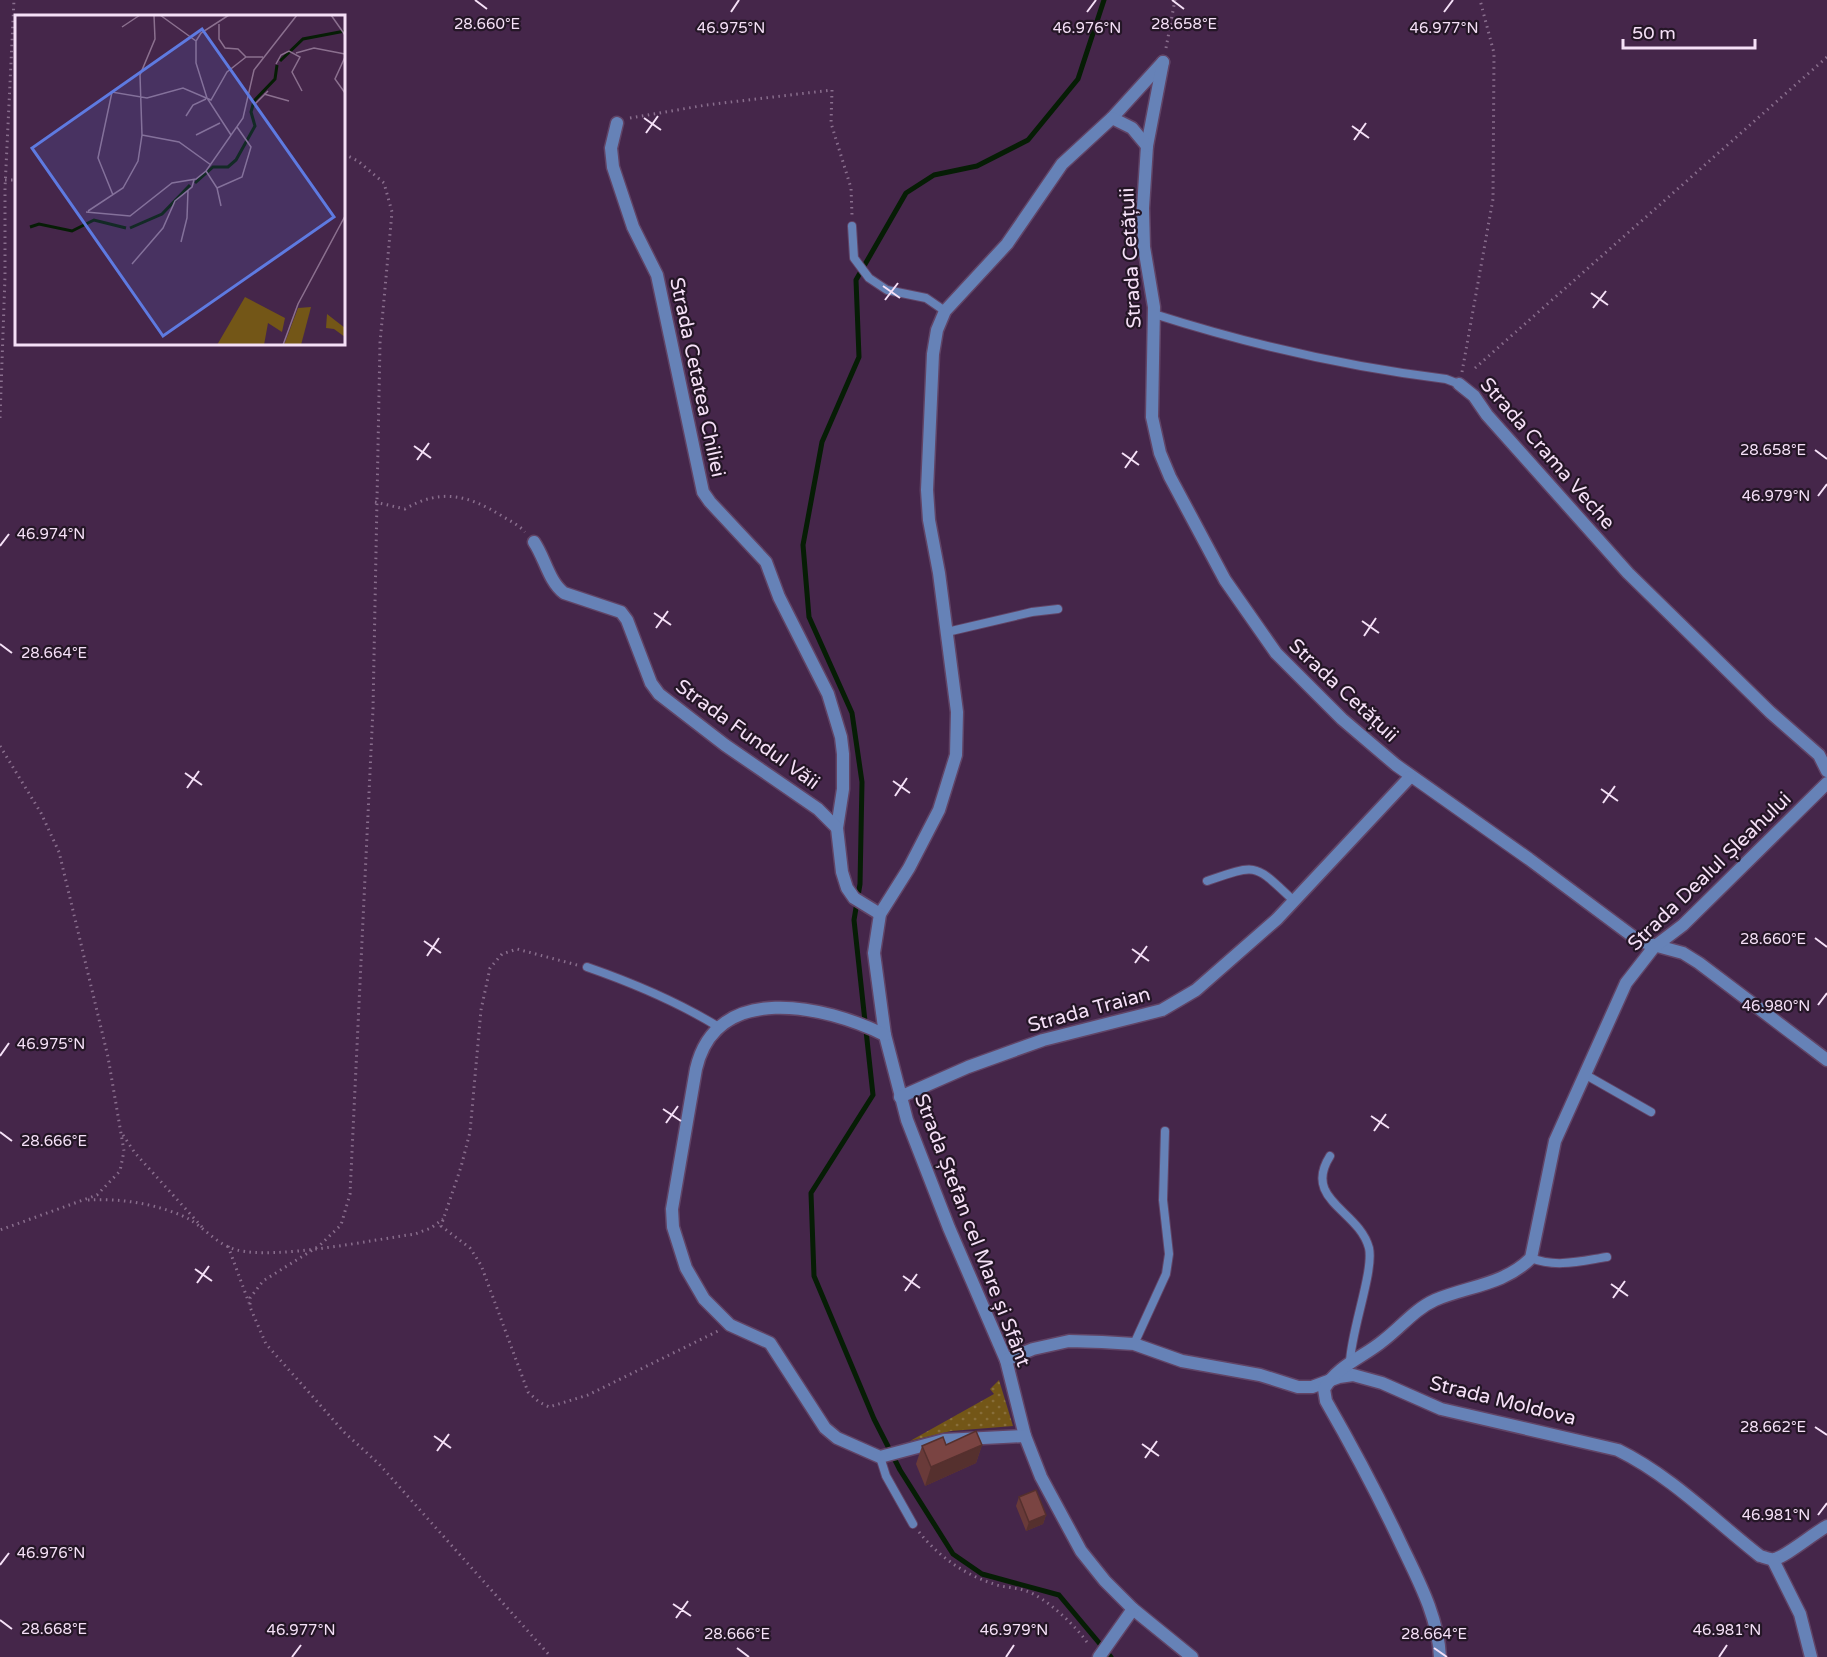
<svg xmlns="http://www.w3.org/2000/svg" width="1827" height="1657" font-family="'Varela Round',sans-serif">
<defs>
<pattern id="grass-dots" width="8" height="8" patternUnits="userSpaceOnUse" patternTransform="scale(1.5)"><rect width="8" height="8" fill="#735617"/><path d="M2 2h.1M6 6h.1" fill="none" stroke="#886e3a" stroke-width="1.8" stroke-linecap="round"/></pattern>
</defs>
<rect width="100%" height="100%" fill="#45264a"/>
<!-- grass -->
<path fill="url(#grass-dots)" d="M999 1380 1013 1426 951 1431 910 1441 994 1394 990 1389Z"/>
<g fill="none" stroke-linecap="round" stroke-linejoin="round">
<!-- stream -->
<path stroke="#061d05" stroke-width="5" d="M1104 0 1078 79 1028 140 977 166 934 175 906 193 856 280 859 357 822 442 803 545 809 617 852 713 862 782 860 884 854 920 873 1095 811 1193 814 1276 874 1419 900 1470 953 1554 982 1574 1059 1595 1111 1657"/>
<!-- lane casing -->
<g stroke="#614466" stroke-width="10">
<g id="lane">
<path d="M852 226 854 258 869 278 887 290 926 298 945 311"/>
<path d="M1154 314C1248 344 1348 367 1446 379L1459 384"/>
<path d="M947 632 1032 612 1058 609"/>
<path d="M1207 881C1259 863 1254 864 1293 900"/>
<path d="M587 967C633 983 676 1001 717 1026"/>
<path d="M1586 1075 1651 1112"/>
<path d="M1330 1156C1302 1200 1359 1210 1369 1248 1374 1271 1351 1331 1350 1362"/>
<path d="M1531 1258C1556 1268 1581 1261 1607 1257"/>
<path d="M1134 1344 1166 1274 1169 1254 1163 1200 1165 1131"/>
<path d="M880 1457 886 1476 913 1524"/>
</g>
</g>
<!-- street casing -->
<g stroke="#614466" stroke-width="15">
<g id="street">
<path d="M1163 62 1112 118 1062 164 1007 244 945 311 937 330 933 354 927 490 929 520 939 573 957 712 956 755 939 810 909 868 880 914 874 953 885 1035 907 1120 949 1228 1006 1360 1025 1436 1041 1477 1081 1551 1105 1581 1133 1609 1192 1657"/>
<path d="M1163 62 1147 146 1143 208 1144 247 1154 307 1152 417 1160 453 1170 477 1225 580 1276 653 1342 719 1396 765 1529 859 1639 941 1683 953 1699 963 1827 1060"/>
<path d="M1112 118 1132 128 1147 146"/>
<path d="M617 123 611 148 613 167 633 227 657 275 703 492 710 502 766 562 779 597 828 694 841 737 843 754V789L837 828 842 872 847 888 854 898 880 914"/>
<path d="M1459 384 1474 396 1487 415 1628 573 1770 712 1819 755 1827 771"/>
<path d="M534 542C545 558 549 582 564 593L621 612 627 620 651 683 659 694 725 745 818 809 837 828"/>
<path d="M885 1035C824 1005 716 981 696 1069L672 1209 673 1227 686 1268 704 1299 730 1325 770 1343 825 1428 837 1438 880 1457 944 1440 1025 1436"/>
<path d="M900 1097 968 1067 1043 1040 1162 1010 1196 990 1277 919 1410 777"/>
<path d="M1006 1360 1033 1349 1069 1341 1102 1342 1134 1344 1182 1361 1260 1375 1298 1387H1312L1339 1377 1353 1375 1382 1383 1441 1409 1618 1450C1671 1476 1714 1520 1760 1556 1764 1557 1770 1560 1774 1559 1784 1558 1814 1533 1827 1526"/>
<path d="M1773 1560 1800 1614 1811 1657"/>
<path d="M1099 1657 1133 1609"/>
<path d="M1440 1657C1438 1616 1418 1580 1401 1544 1378 1495 1353 1448 1326 1401L1324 1389C1338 1365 1364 1357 1384 1340 1401 1327 1415 1309 1435 1300 1468 1286 1504 1285 1531 1258L1555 1141 1626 983 1654 947 1683 925 1827 783"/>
</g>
</g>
<!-- path -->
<g stroke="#896e8d" stroke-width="3" stroke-dasharray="1.5 4.5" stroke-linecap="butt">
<path d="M1166 48 1175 0"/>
<path d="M630 118 706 105 832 90 831 123 851 188 852 215"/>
<path d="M344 154 358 161 384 183 392 212 380 343 373 709 350 1194 341 1225 319 1246 263 1281 250 1298V1307L266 1344 344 1432 379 1464 551 1657"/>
<path d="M5 180H16"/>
<path d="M1475 368 1827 57"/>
<path d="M1462 372 1493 199 1494 53 1480 0"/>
<path d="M0 418 5 277V188L14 0"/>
<path d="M375 502 405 509C441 488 468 495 502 516 510 521 519 525 525 532"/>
<path d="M0 746 41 813 59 852 108 1057 124 1151 120 1171 97 1195 0 1230"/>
<path d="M577 965 517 949 502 954 490 968 481 1010 470 1132 461 1167 441 1226 470 1248 481 1265 528 1392 539 1402 549 1407 588 1395 718 1331"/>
<path d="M123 1135 135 1153 202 1227"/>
<path d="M88 1200C120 1198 158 1204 187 1218 204 1227 217 1245 237 1250 276 1260 371 1240 415 1234L431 1228 443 1219"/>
<path d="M228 1246 249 1303"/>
<path d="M919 1532C938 1556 965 1575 994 1584 1005 1588 1016 1587 1026 1591 1047 1598 1077 1627 1089 1645"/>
</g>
<!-- lane -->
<use href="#lane" stroke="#6682b7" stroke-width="8"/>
<!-- street -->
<use href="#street" stroke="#6682b7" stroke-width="12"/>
</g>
<!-- wall -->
<g fill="#693a39">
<path d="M946 1445H982L976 1463 925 1486 916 1464 922 1446Z"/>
<path d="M1019 1497 1046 1515 1043 1524 1026 1531 1016 1506Z"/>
</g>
<!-- shaded-wall -->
<g fill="#55302e">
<path d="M982 1445 976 1463 925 1486 931 1467Z"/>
<path d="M1046 1515 1043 1524 1026 1531 1029 1522Z"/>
</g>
<!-- building -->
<g fill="#7a4442" stroke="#55302e" stroke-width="1.5">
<path d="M976 1431 982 1445 931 1467 922 1446 943 1437 946 1445Z"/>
<path d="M1036 1490 1046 1515 1029 1522 1019 1497Z"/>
</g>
<!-- ticks -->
<path fill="none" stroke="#f5e0f7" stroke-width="2" d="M475 0 487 9M1172 0 1184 9M731 12 739 0M1087 12 1096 0M1444 12 1453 0M644 118 661 130M1352 126 1369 138M646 133 658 116M1354 140 1366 123M883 286 900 298M1591 293 1608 305M885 300 898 283M1593 308 1606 291M414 446 431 458M1815 450 1827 459M1122 453 1139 465M417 460 429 443M1125 468 1137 451M1818 496 1827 484M0 546 9 534M654 613 671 625M1362 621 1379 633M656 628 668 611M1364 636 1376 618M0 644 12 653M185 773 202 785M893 781 910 793M187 788 199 771M1601 789 1618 801M895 796 907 778M1603 803 1615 786M1815 938 1827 947M424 941 441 953M1132 949 1149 961M427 956 439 938M1135 963 1147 946M1818 1005 1827 993M0 1056 9 1043M663 1109 681 1121M1371 1116 1389 1128M666 1123 678 1106M1374 1131 1386 1114M0 1132 12 1141M195 1269 212 1281M903 1276 920 1288M197 1283 209 1266M1611 1284 1628 1296M905 1291 917 1274M1613 1298 1625 1281M1815 1427 1827 1435M434 1436 451 1448M1142 1444 1159 1456M437 1451 449 1434M1145 1458 1157 1441M1818 1515 1827 1503M0 1565 9 1553M673 1604 691 1616M676 1618 688 1601M0 1620 12 1629M737 1648 749 1657M1434 1648 1447 1657M292 1657 301 1645M1006 1657 1014 1645M1719 1657 1727 1645"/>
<g text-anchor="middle" stroke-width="4.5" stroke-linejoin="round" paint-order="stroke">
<!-- street labels -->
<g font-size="20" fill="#f5e0f7" stroke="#241626">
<text transform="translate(1130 258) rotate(-93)" y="7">Strada Cetățuii</text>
<text transform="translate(698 377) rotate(78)" y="7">Strada Cetatea Chiliei</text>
<text transform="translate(1548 453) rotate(49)" y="7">Strada Crama Veche</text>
<text transform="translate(1344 690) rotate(43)" y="7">Strada Cetățuii</text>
<text transform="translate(748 734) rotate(36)" y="7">Strada Fundul Văii</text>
<text transform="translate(1709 871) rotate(-44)" y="7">Strada Dealul Șleahului</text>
<text transform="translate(1089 1009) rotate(-15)" y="7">Strada Traian</text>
<text transform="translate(973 1230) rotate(69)" y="7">Strada Ștefan cel Mare și Sfânt</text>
<text transform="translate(1503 1400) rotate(14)" y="7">Strada Moldova</text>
</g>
</g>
<!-- overview -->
<g transform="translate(15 15)">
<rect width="330" height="330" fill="#45264a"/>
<path d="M230 282 270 303 267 317 253 308 249 330H202ZM312 299 330 313V322L319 314 311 313Z" fill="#735617"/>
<path d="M296 292 286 330H269L283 293Z" fill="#735617"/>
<path fill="none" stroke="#061d05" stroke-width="3" d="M265 46 288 24 330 16M180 168 198 152H213L221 145 240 111 236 97 239 86 260 64 262 50M15 212 24 209 57 216 79 205 111 213M115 213 147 199 175 170"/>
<path fill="none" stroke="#8b708f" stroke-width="1.5" d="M145 0 181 26M214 0 186 18 181 26V48L192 83 216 120M316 0 330 20M204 9V24L210 33 223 34 231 42H248M107 12 125 0M281 38 299 33 330 39M330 42 320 64 330 78M261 49 266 40 274 36 285 42 277 57 287 76M249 79 274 86M240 89 253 76M171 101 178 90 191 84M127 120 164 127 196 150M181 120 205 108M191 156 202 173 227 162 236 132 222 112M202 173 206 191M98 180 83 143 97 77 132 83 168 73 196 85 212 57 231 42M73 196 108 173 123 146 127 120 125 60 140 24 139 0M71 197 115 201 157 168 181 164 191 156 228 103 239 55 282 0M166 227 172 203 173 175M117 249 148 213 160 186 177 172 179 165M268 330 283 289 330 201"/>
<path fill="#5e7ae1" fill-opacity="0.15" stroke="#5e7ae1" stroke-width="3" d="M187 14 319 202 148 321 17 133Z"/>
<rect width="330" height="330" fill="none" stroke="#f5e0f7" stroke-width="3"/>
</g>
<g font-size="15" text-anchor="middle" fill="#f5e0f7" stroke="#241626" stroke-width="4.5" stroke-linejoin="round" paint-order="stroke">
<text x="487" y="29">28.660°E</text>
<text x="1184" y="29">28.658°E</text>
<text x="731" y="33">46.975°N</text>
<text x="1087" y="33">46.976°N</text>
<text x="1444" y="33">46.977°N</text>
<text x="1773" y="455">28.658°E</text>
<text x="1776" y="501">46.979°N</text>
<text x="51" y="539">46.974°N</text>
<text x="54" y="658">28.664°E</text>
<text x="1773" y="944">28.660°E</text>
<text x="1776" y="1011">46.980°N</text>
<text x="51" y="1049">46.975°N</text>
<text x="54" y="1146">28.666°E</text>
<text x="1773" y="1432">28.662°E</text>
<text x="1776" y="1520">46.981°N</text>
<text x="51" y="1558">46.976°N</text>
<text x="54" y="1634">28.668°E</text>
<text x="301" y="1635">46.977°N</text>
<text x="1014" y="1635">46.979°N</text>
<text x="1727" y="1635">46.981°N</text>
<text x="737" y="1639">28.666°E</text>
<text x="1434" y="1639">28.664°E</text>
</g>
<!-- scale -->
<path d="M1623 39v9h132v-9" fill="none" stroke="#f5e0f7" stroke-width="3"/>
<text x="1632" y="39" font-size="18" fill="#f5e0f7" stroke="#241626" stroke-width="4.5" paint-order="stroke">50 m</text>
</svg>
